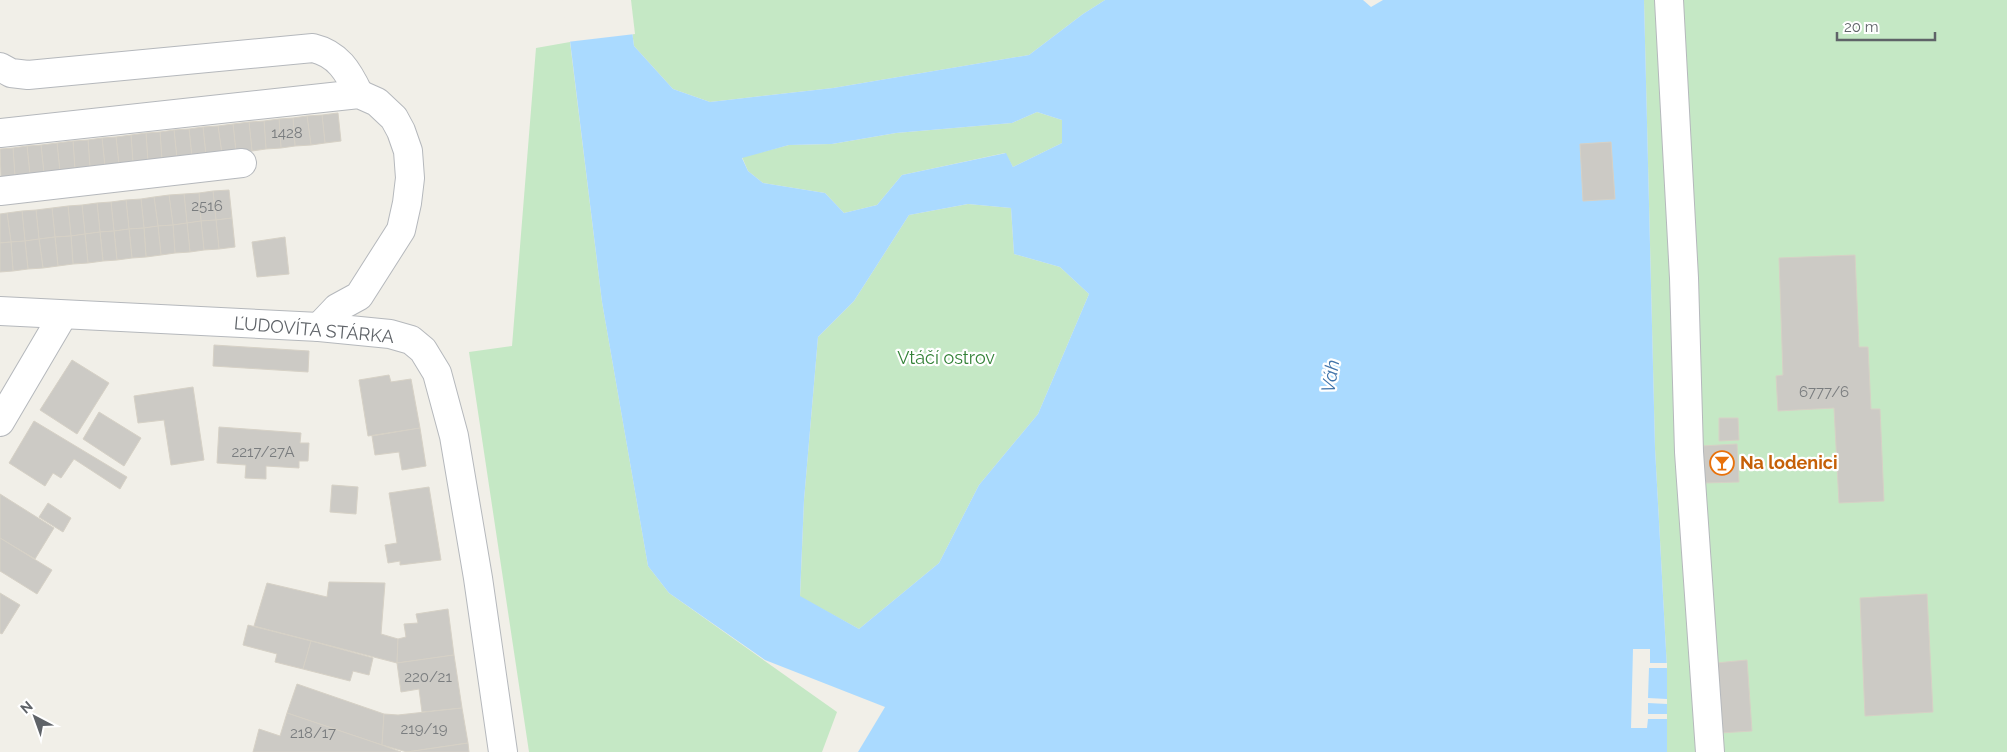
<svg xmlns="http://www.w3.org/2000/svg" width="2007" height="752" font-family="Raleway,sans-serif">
<rect width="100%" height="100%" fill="#f1efe8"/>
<!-- green -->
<g fill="#c5e8c5">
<path d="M628 0H1105L1083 14 1029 55 833 88 710 102 673 89 634 46Z"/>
<path d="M1644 0H2007V752H1667V669L1655 448Z"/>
<path d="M570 42 602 302 648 566 669 593 837 712 822 752H529L469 352 512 346 536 48Z"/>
<path d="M1037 112 1062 120V143L1013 167 1005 153 902 175 877 205 844 213 825 193 763 183 748 171 742 157 789 145 832 144 896 133 1012 123Z"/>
<path d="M968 204 1011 208 1014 254 1060 267 1089 294 1038 414 979 485 939 563 859 629 800 597 804 500 818 337 854 301 909 215Z"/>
</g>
<!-- water -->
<path fill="#aadaff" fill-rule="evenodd" d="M565 0H628L634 46 673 89 710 102 833 88 1029 55 1083 14 1105 0H1363L1371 7 1383 0H1644L1655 448 1667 669V752H858L885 707 765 660 669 593 648 566 602 302ZM1037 112 1062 120V143L1013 167 1006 153 902 175 877 205 844 213 825 193 763 183 748 171 742 158 789 145 832 144 896 133 1012 123ZM968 204 1011 208 1014 254 1060 267 1089 294 1038 414 979 485 939 563 859 629 800 596 804 500 818 337 854 301 909 215Z"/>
<!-- pier -->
<g fill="#f1efe8">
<path d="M562 0H631L635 34 567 42Z"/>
<path d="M1633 649H1650V663H1667V668H1649L1648 698 1667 699V704L1648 703V714H1667V719H1648L1647 728H1631Z"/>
</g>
<!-- building -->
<g fill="#cccac5" stroke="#d6d1c6">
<path d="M338 113 341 141 325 143 322 115Z"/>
<path d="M322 115 325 143 311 145 307 116Z"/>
<path d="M307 116 311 145 295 146 293 118Z"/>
<path d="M293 118 295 146 281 148 279 119Z"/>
<path d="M279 119 281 148 266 149 264 121Z"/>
<path d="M264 121 266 149 252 151 249 122Z"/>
<path d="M249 122 252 151 236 152 233 124Z"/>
<path d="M233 124 236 152 222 154 218 126Z"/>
<path d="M218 126 222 154 206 156 203 127Z"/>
<path d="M203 127 206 156 192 157 189 129Z"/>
<path d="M189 129 192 157 177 159 174 130Z"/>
<path d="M174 130 177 159 162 160 160 132Z"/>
<path d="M160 132 162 160 148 162 146 133Z"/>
<path d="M146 133 148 162 133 163 131 135Z"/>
<path d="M131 135 133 163 119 165 116 137Z"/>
<path d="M116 137 119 165 105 167 102 138Z"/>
<path d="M102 138 105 167 90 168 88 140Z"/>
<path d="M88 140 90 168 75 170 73 141Z"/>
<path d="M73 141 75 170 60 172 57 143Z"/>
<path d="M1611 142 1615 199 1583 201 1580 144Z"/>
<path d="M57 143 60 172 44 174 41 145Z"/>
<path d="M41 145 44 174 30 175 27 146Z"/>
<path d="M27 146 30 175 15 177 13 148Z"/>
<path d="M13 148 15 177 1 178 0 149Z"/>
<path d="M229 190 232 218 216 220 213 191Z"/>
<path d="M213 191 216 220 201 221 199 193Z"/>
<path d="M199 193 201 221 187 223 184 194Z"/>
<path d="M184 194 187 223 173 225 169 195Z"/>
<path d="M169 195 173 225 158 226 154 197Z"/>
<path d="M154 197 158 226 144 228 141 199Z"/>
<path d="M141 199 144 228 129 229 126 200Z"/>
<path d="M126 200 129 229 114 231 111 202Z"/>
<path d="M111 202 114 231 100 232 97 203Z"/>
<path d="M97 203 100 232 85 234 82 205Z"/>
<path d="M82 205 85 234 71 236 68 206Z"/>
<path d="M68 206 71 236 55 237 52 208Z"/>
<path d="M52 208 55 237 39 239 36 210Z"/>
<path d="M36 210 39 239 25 241 22 211Z"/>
<path d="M22 211 25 241 11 242 7 213Z"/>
<path d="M7 213 11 242 0 243V214Z"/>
<path d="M232 218 235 247 219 249 216 220Z"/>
<path d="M216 220 219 249 204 250 201 221Z"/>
<path d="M201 221 204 250 190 252 187 223Z"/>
<path d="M187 223 190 252 175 253 173 225Z"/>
<path d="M173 225 175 253 161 255 158 226Z"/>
<path d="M158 226 161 255 146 257 144 228Z"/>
<path d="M144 228 146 257 132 258 129 229Z"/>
<path d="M129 229 132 258 117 260 114 231Z"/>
<path d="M114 231 117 260 103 261 100 232Z"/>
<path d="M100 232 103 261 88 263 85 234Z"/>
<path d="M85 234 88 263 73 264 71 236Z"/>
<path d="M71 236 73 264 58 266 55 237Z"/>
<path d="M55 237 58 266 43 268 39 239Z"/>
<path d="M285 237 289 274 257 277 252 242Z"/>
<path d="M39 239 43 268 28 269 25 241Z"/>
<path d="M25 241 28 269 13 271 11 242Z"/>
<path d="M11 242 13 271 0 272V243Z"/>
<path d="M1855 255 1859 347H1868L1871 409H1880L1884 501 1839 503 1834 408 1778 411 1776 376 1783 375 1779 258Z"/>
<path d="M214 345 309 351 308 372 213 366Z"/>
<path d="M72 360 109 383 77 434 40 410Z"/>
<path d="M389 375 391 382 411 379 420 428 368 436 359 380Z"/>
<path d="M193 387 204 460 171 465 164 420 138 423 134 396Z"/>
<path d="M99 412 141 438 124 466 83 439Z"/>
<path d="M1719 418H1738L1739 440 1719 441Z"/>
<path d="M34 421 127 477 120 489 74 459 61 478 53 473 45 486 9 463Z"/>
<path d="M219 427 301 433 300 443H309L308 461H299V468L266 466V479L245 478 246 465 217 463Z"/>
<path d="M420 428 426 466 402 470 399 452 375 455 372 436Z"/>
<path d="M1737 444 1739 482 1704 483 1702 446Z"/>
<path d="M332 485 358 487 356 514 330 512Z"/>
<path d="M429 487 441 560 400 565V561L388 563 385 545 397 543 389 493Z"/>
<path d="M0 494 54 528 35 559 0 538Z"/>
<path d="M48 503 71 518 63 532 39 517Z"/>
<path d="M0 538 52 570 37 594 0 571Z"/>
<path d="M329 582 385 583 381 634 398 639 397 663 254 626 267 583 327 597Z"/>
<path d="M0 593 20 605 2 634 0 633Z"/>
<path d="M1927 594 1933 712 1865 716 1860 598Z"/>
<path d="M448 609 454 655 397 663 398 639 406 637 404 624 418 623 416 614Z"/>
<path d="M248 625 311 641 303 669 275 662 277 654 243 645Z"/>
<path d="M311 641 373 658 369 675 353 671 350 681 303 669Z"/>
<path d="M454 655 462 708 422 712 419 689 401 692 397 663Z"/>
<path d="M1747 660 1752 731 1720 733 1716 663Z"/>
<path d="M297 684 384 714 382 745 287 713Z"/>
<path d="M462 708 468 743 407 752 382 745 384 714 398 715Z"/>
<path d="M287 713 382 745 401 752H253L259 729 280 736Z"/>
<path d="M468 743 469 752H407Z"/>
</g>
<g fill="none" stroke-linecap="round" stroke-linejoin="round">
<!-- minor casing -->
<g stroke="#b5b8bc" stroke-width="30">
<g id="minor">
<path d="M1669 0 1684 278 1689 452 1710 752"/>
<path d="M0 67 11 73 28 75 313 48C338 54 348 71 359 94"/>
<path d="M0 133 359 94 377 102 394 118 401 131 408 151 410 178 407 203 401 230 359 296 337 308 319 327"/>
<path d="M0 191 242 163"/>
<path d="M0 311 319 327 390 334 411 340 423 350 437 373 454 436 478 578 503 752"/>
<path d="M0 422 63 315"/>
</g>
</g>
<!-- minor -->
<use href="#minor" stroke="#fff" stroke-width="28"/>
</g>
<!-- icons -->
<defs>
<g id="bar-ring" transform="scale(1.25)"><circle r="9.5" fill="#fff" stroke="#e8710a" stroke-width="1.5"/><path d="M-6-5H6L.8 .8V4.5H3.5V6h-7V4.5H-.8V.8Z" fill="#e8710a"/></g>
</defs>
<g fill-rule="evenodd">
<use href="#bar-ring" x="1722" y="463"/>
</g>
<g text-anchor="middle" stroke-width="4.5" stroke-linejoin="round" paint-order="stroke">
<!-- number labels -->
<g font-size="15" fill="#7a7d7f">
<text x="287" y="138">1428</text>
<text x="207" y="211">2516</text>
<text x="1824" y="397">6777/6</text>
<text x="263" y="457">2217/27A</text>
<text x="428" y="682">220/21</text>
<text x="424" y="734">219/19</text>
<text x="313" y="738">218/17</text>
</g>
<!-- street labels -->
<g font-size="18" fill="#5f6368" stroke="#fff">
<text transform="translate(314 330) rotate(5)" y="6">ĽUDOVÍTA STÁRKA</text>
</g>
<!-- park labels -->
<g font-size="18" fill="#348238" stroke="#fff">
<text x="946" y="364">Vtáčí ostrov</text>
</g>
<!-- food labels -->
<g font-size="18" font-weight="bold" fill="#c56008" stroke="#fff" text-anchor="start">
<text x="1740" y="469">Na lodenici</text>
</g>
<!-- water labels -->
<g font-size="19" font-style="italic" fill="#4174aa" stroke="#fff">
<text transform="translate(1330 376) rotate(-81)" y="7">Váh</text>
</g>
</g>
<!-- north arrow -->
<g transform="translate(35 717) rotate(319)" stroke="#ffffff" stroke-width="4" paint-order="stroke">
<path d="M0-4L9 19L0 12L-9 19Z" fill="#5f6368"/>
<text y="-8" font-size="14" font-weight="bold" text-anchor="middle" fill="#5f6368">N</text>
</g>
<!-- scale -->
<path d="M1837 32v8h98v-8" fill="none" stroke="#5f6368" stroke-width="2.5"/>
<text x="1844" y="32" font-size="15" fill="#5f6368" stroke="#ffffff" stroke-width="4" paint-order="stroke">20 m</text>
</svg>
